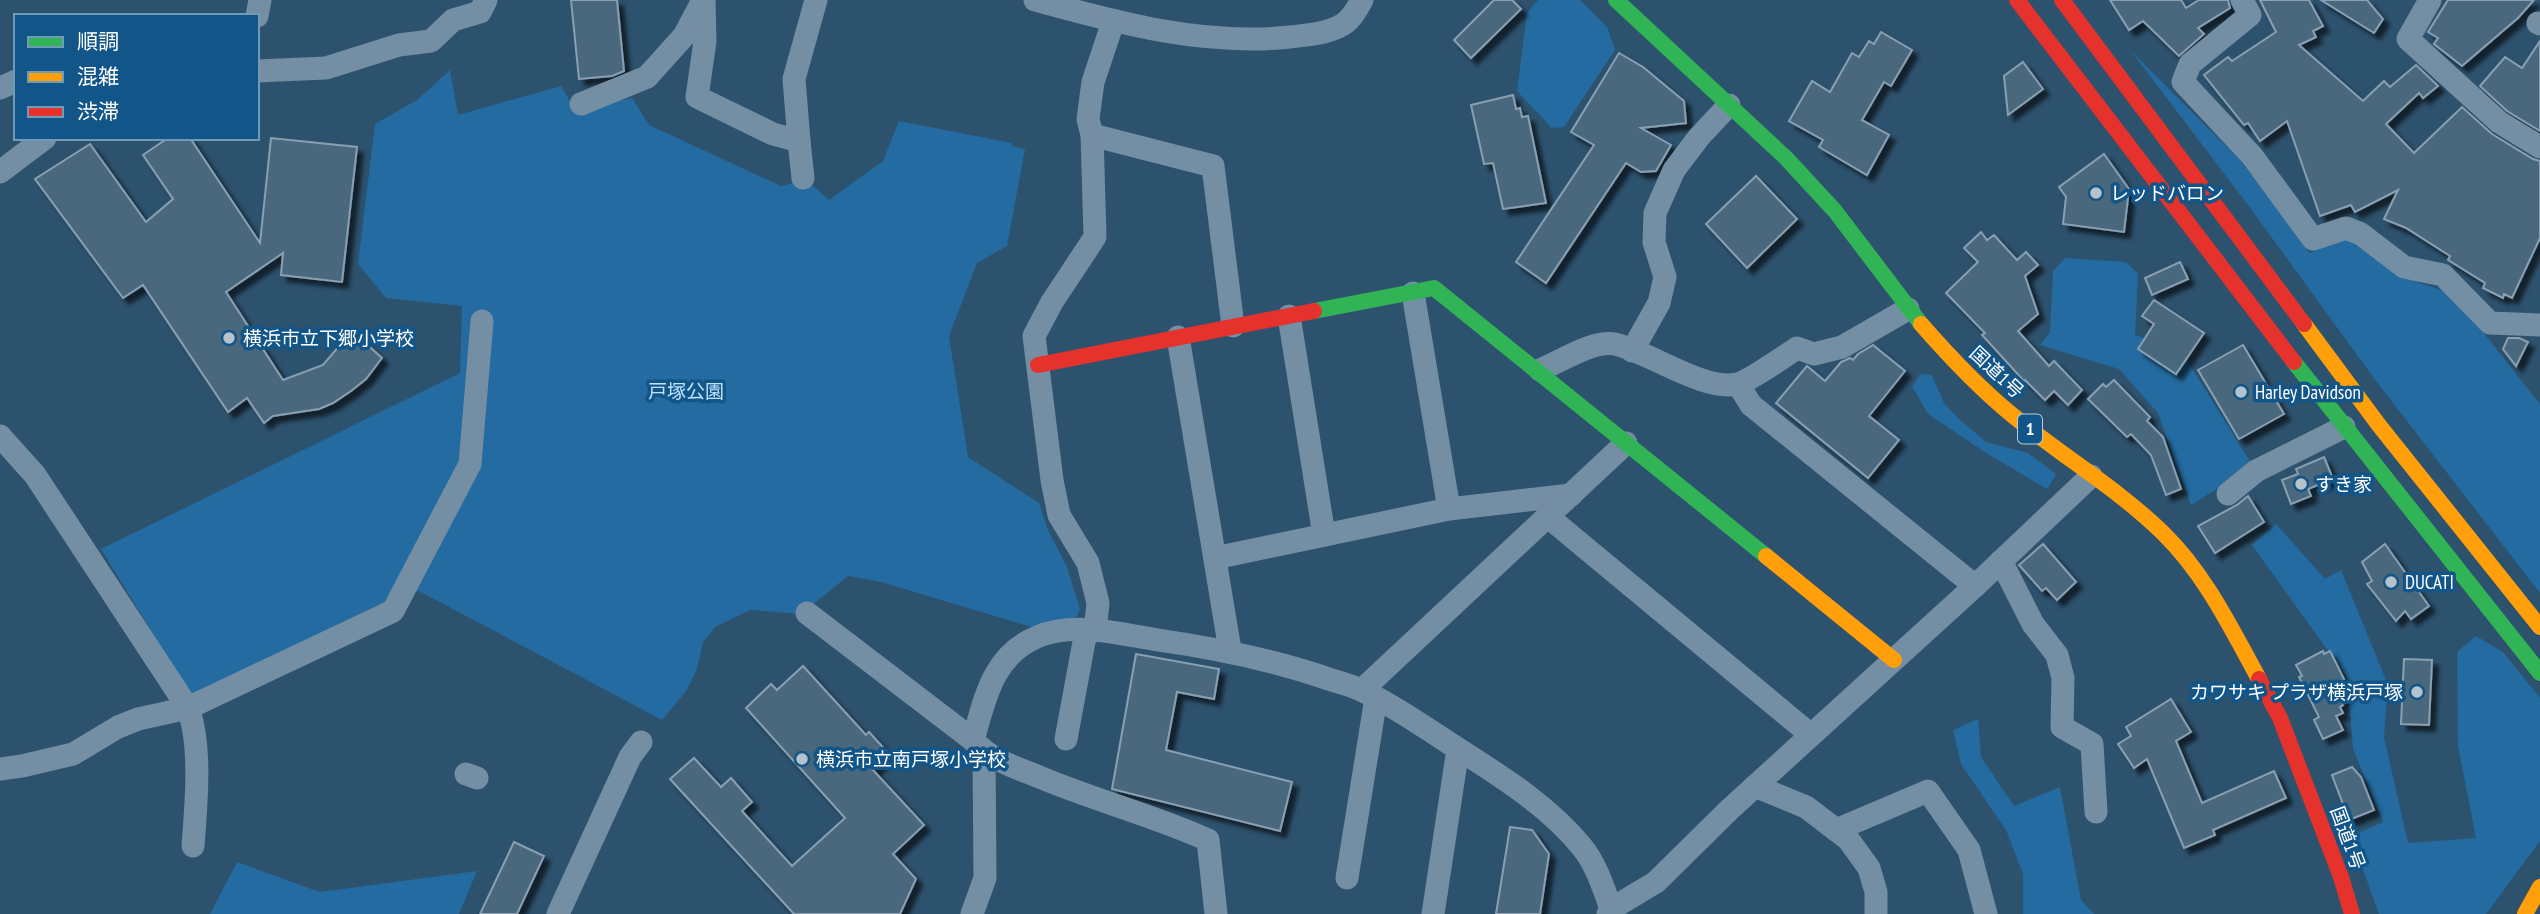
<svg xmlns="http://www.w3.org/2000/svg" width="2540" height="914" font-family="'PT Sans Narrow','Noto Sans JP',sans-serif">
<defs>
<filter id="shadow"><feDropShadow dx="6" dy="6" stdDeviation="2" flood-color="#0009"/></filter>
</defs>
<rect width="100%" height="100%" fill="#2d526e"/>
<!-- green -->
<g fill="#236ba0">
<path d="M1538 0H1580L1607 27 1615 50 1564 127 1552 128 1517 91 1527 13Z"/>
<path d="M2131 51 2240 160 2310 253 2328 244 2345 239 2361 244 2402 277 2453 294 2540 404V593L2376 381 2251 209Z"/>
<path d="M450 70 458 115 561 86 574 108 632 98 649 125 781 186 807 180 829 200 883 161 899 121 1012 143V146L1025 149 1007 246 977 263 949 336 968 457 1039 503 1048 530 1067 567 1080 609 1075 620 1035 628 881 582 848 576 801 614 750 610 715 627 703 642 697 669 687 690 662 720 419 591 378 605 193 699 101 549 460 373 462 306 386 298 358 264 375 124 417 100Z"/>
<path d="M2065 258 2126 262 2138 274 2135 335 2180 349 2253 466 2191 505 2158 413 2119 369 2040 345 2050 332 2053 271Z"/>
<path d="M1921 374 1932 375 1944 403 1959 419 1986 442 2028 453 2056 474 2047 489 1986 453 1928 414 1912 386Z"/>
<path d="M2276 524 2325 579 2341 570 2388 685 2384 737 2408 843 2476 838 2458 746 2457 652 2476 636 2503 652 2540 698V841L2486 914H2379L2351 836 2383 822 2353 749 2347 677 2252 545Z"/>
<path d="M1978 719 1981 757 2014 806 2060 787 2081 900 2094 914H2023V874L2006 830 1961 764 1953 730Z"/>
<path d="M237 862 320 892 477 871 459 914H210Z"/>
</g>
<!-- building -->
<g fill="#4a687e" stroke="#88a0b1" stroke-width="2" filter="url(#shadow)">
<path d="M571 0H617L624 71 612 76 579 79Z"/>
<path d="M1494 0H1512L1521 9 1471 58 1454 40Z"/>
<path d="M2110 0H2181L2186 8 2199 0H2228L2230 8 2198 28 2204 34 2179 56 2143 21 2129 30Z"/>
<path d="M2260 0H2309L2323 26 2313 31 2316 37 2299 45 2363 101 2384 81 2390 87 2416 65 2435 83 2438 86 2423 98 2419 93 2386 124 2414 153 2462 107 2492 134 2533 159 2540 161V238L2512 298 2504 294 2503 298 2483 288 2485 283 2448 260 2450 256 2406 228 2384 219 2398 190 2355 212 2351 205 2320 216 2287 121 2260 141 2248 123 2244 125 2204 75 2228 57 2232 61 2276 32Z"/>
<path d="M2321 0H2367L2383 19 2374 33Z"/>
<path d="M2448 0H2534L2518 18 2462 66 2434 44 2438 38 2428 32Z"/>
<path d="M1881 32 1912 50 1891 86 1884 82 1862 120 1889 135 1867 175 1819 147 1823 140 1789 121 1812 81 1830 92 1852 53 1859 57 1869 41 1874 44Z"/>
<path d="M2540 41V131L2507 111 2480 86 2505 57 2522 68Z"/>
<path d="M1619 53 1643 67 1684 101 1686 123 1641 128 1671 145 1656 171 1641 172 1626 163 1546 283 1516 262 1594 145 1571 132Z"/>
<path d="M2023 62 2043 89 2008 115 2004 76Z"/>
<path d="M1513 95 1516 109 1520 108 1522 117 1528 116 1546 203 1503 209 1493 163 1484 164 1471 105Z"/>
<path d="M168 138H190L260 243 271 138 357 147 342 282 281 275 283 253 226 292 283 380 323 365 352 331 382 358 366 379 351 391 333 403 319 409 273 416 264 423 247 398 228 412 143 285 123 298 35 179 90 144 146 222 173 199 143 155Z"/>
<path d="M2104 154 2129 189 2124 232 2063 224 2066 197 2059 187Z"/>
<path d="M1756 176 1797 219 1747 268 1706 224Z"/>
<path d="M1981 232 1987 240 1994 235 2017 260 2026 252 2038 265 2025 276 2038 314 2018 331 2049 366 2054 361 2082 390 2068 405 2054 391 2045 400 2025 380 2024 381 1982 335 1985 333 1946 293 1978 262 1964 248Z"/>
<path d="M2180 262 2188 279 2152 295 2145 278Z"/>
<path d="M2154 300 2204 333 2176 374 2138 349 2154 324 2142 316Z"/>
<path d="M2508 338H2519L2528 342 2516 366 2503 349Z"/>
<path d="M1873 345 1905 371 1869 416 1899 440 1868 478 1776 403 1807 366 1825 381 1841 362 1850 358 1853 360 1858 354Z"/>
<path d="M2243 345 2284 414 2239 439 2198 370Z"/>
<path d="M2114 380 2150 417 2147 421 2163 437 2181 489 2166 495 2151 455 2131 434 2127 437 2088 399 2103 384 2106 387Z"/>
<path d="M2324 457 2333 479 2308 489 2311 496 2291 504 2282 480 2298 474 2296 469Z"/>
<path d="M2248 496 2264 522 2215 553 2198 526 2237 505Z"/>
<path d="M2043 544 2076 582 2057 600 2046 588 2042 591 2019 565Z"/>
<path d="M2385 544 2429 606 2411 619 2405 611 2396 621 2367 584 2372 581 2362 562Z"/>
<path d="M2323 651 2324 654 2330 651 2344 679 2340 681 2345 698 2341 700 2343 705 2340 707 2343 713 2336 716 2343 730 2323 739 2314 720 2319 717 2299 677 2302 676 2296 665Z"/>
<path d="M1136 654 1219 669 1214 699 1177 692 1166 750 1292 782 1280 831 1112 789Z"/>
<path d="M2404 659 2432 660 2429 725 2401 724Z"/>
<path d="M803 666 866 735 869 732 890 755 873 770 924 825 893 854 916 879 900 914H794L670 779 694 758 721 787 731 778 752 802 742 811 792 866 845 818 746 708 771 684 777 690Z"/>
<path d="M2171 699 2191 732 2176 741 2202 803 2274 771 2286 798 2213 830 2215 835 2184 848 2147 759 2134 768 2118 744 2131 736 2126 727Z"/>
<path d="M2352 767 2361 777 2374 810 2349 820 2332 775Z"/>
<path d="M1510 827 1532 830 1549 854 1540 914H1496Z"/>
<path d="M514 842 544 856 517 914H480Z"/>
</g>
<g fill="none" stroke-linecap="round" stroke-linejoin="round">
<!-- street -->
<g stroke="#748ea4" stroke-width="23">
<path d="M704 0 705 41 697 97 773 134 799 141 794 79 816 0"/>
<path d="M1035 0C1118 23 1203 46 1290 37 1308 35 1326 34 1342 25 1351 20 1357 9 1362 0"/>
<path d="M2242 0 2250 15 2190 64 2183 82 2252 156 2313 239 2346 228 2361 234 2404 267 2443 275 2490 323 2540 325"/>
<path d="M2430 0 2408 39 2499 122 2540 147"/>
<path d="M257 16 260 0"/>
<path d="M2538 23 2540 24"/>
<path d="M257 71 326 68 399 45 431 41 453 20 480 12 486 0"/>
<path d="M0 88 16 81"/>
<path d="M581 104 647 77 684 36 703 0"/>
<path d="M1092 135 1213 166 1233 326"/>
<path d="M799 141 803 178"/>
<path d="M0 172 45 138"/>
<path d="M1413 293 1449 509"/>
<path d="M1289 316 1324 535"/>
<path d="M1178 337 1230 650"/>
<path d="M1632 351 1659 303 1665 277 1654 242 1655 213 1674 170 1699 137 1729 105"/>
<path d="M1540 370C1562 361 1592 340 1615 344 1647 351 1705 392 1737 384 1748 382 1785 356 1797 348L1814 354 1842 347 1908 309"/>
<path d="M1738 384 1751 405 1975 586"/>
<path d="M0 436 35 475 188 708C202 746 196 806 193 846"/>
<path d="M2228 494 2256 471 2344 427"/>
<path d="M1547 516 1811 735"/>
<path d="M1215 558 1449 509 1571 495"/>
<path d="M2001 561 2033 624 2057 655 2063 678 2062 727 2092 744 2096 812"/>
<path d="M807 613 973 740C989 759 1014 767 1037 776 1093 800 1153 815 1208 840L1216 914"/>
<path d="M1095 631 1098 603 1088 563 1059 515 1052 480 1034 336 1052 302 1095 237 1092 135 1088 119 1093 82 1113 22"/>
<path d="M1362 690 1626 443"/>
<path d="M1066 739 1086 631"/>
<path d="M973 740C985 699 992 656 1037 637 1074 621 1120 634 1158 640 1214 648 1269 659 1323 677 1336 682 1351 685 1363 691 1393 705 1421 725 1449 743 1496 773 1547 804 1582 847 1596 864 1604 889 1611 909"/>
<path d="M0 769 22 766 73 754 118 727 138 719 188 708 393 611 470 464 482 321"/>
<path d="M466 774 477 778"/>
<path d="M1755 786 1806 807 1848 839 1869 868 1876 892V914"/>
<path d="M1836 830 1928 791 1969 850 1986 914"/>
<path d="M1347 878 1376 698"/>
<path d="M558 914 630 757 641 742"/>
<path d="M972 914 985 878 984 753"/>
<path d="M1433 914 1458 749"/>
<path d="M1608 914 1611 909 1656 882 1729 810 1975 586 2091 476"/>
</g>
<!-- fast -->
<g stroke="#30b455" stroke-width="16">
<path d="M1616 0 1786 158 1835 211 1921 324"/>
<path d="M1314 311 1434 288 1766 556"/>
<path d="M2294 362 2540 673"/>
</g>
<!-- slow -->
<g stroke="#ff9f0a" stroke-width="16">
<path d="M1921 324C1949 356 1978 387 2011 414 2060 455 2117 488 2163 533 2205 574 2231 628 2259 679"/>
<path d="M2304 324 2378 424 2540 627"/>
<path d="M1766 556 1894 660"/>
<path d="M2525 914 2540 887"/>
</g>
<!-- jam -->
<g stroke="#e5322d" stroke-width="16">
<path d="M2017 0 2294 362"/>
<path d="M2062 0 2304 324"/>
<path d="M1038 365 1314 311"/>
<path d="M2259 679 2280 718 2341 877 2352 914"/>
</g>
</g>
<!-- markers -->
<g fill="#b6c2cc" stroke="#125689" stroke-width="2.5">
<circle cx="2096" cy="193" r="7"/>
<circle cx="229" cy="338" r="7"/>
<circle cx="2241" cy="392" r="7"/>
<circle cx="2301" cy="484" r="7"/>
<circle cx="2391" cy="582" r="7"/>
<circle cx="2417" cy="692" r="7"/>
<circle cx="802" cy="759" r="7"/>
</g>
<g text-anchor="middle" stroke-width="7" stroke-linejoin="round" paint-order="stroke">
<!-- shield labels -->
<rect fill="#125689" stroke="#b8ccdc" stroke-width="2" x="2018" y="414.5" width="24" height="29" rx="5"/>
<g font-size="18" font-weight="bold" fill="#fff">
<text x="2030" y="435">1</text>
</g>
<!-- poi labels -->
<g font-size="19" fill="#fff" stroke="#125689" text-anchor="start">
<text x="2110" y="200">レッドバロン</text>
<text x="243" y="345">横浜市立下郷小学校</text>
<text x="2255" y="399">Harley Davidson</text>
<text x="2315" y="491">すき家</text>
<text x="2405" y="589">DUCATI</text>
<text x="2403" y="699" text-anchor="end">カワサキ プラザ横浜戸塚</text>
<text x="816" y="766">横浜市立南戸塚小学校</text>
</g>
<!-- street labels -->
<g font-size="19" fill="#fff" stroke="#125689">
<text transform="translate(1997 372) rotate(43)" y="7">国道1号</text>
<text transform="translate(2348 838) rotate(70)" y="7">国道1号</text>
</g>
<!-- park labels -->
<g font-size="19" fill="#bee2fc" stroke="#125689">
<text x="686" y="398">戸塚公園</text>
</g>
</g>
<!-- legend -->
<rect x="14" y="14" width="245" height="126" fill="#125689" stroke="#719ab8" stroke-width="2"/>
<rect x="28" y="37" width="35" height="10" fill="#30b455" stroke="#719ab8" stroke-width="2"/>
<text x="77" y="49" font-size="21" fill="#ffffff">順調</text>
<rect x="28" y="72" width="35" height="10" fill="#ff9f0a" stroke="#719ab8" stroke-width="2"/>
<text x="77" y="84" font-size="21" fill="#ffffff">混雑</text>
<rect x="28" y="107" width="35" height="10" fill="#e5322d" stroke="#719ab8" stroke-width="2"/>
<text x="77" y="119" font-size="21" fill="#ffffff">渋滞</text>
</svg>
